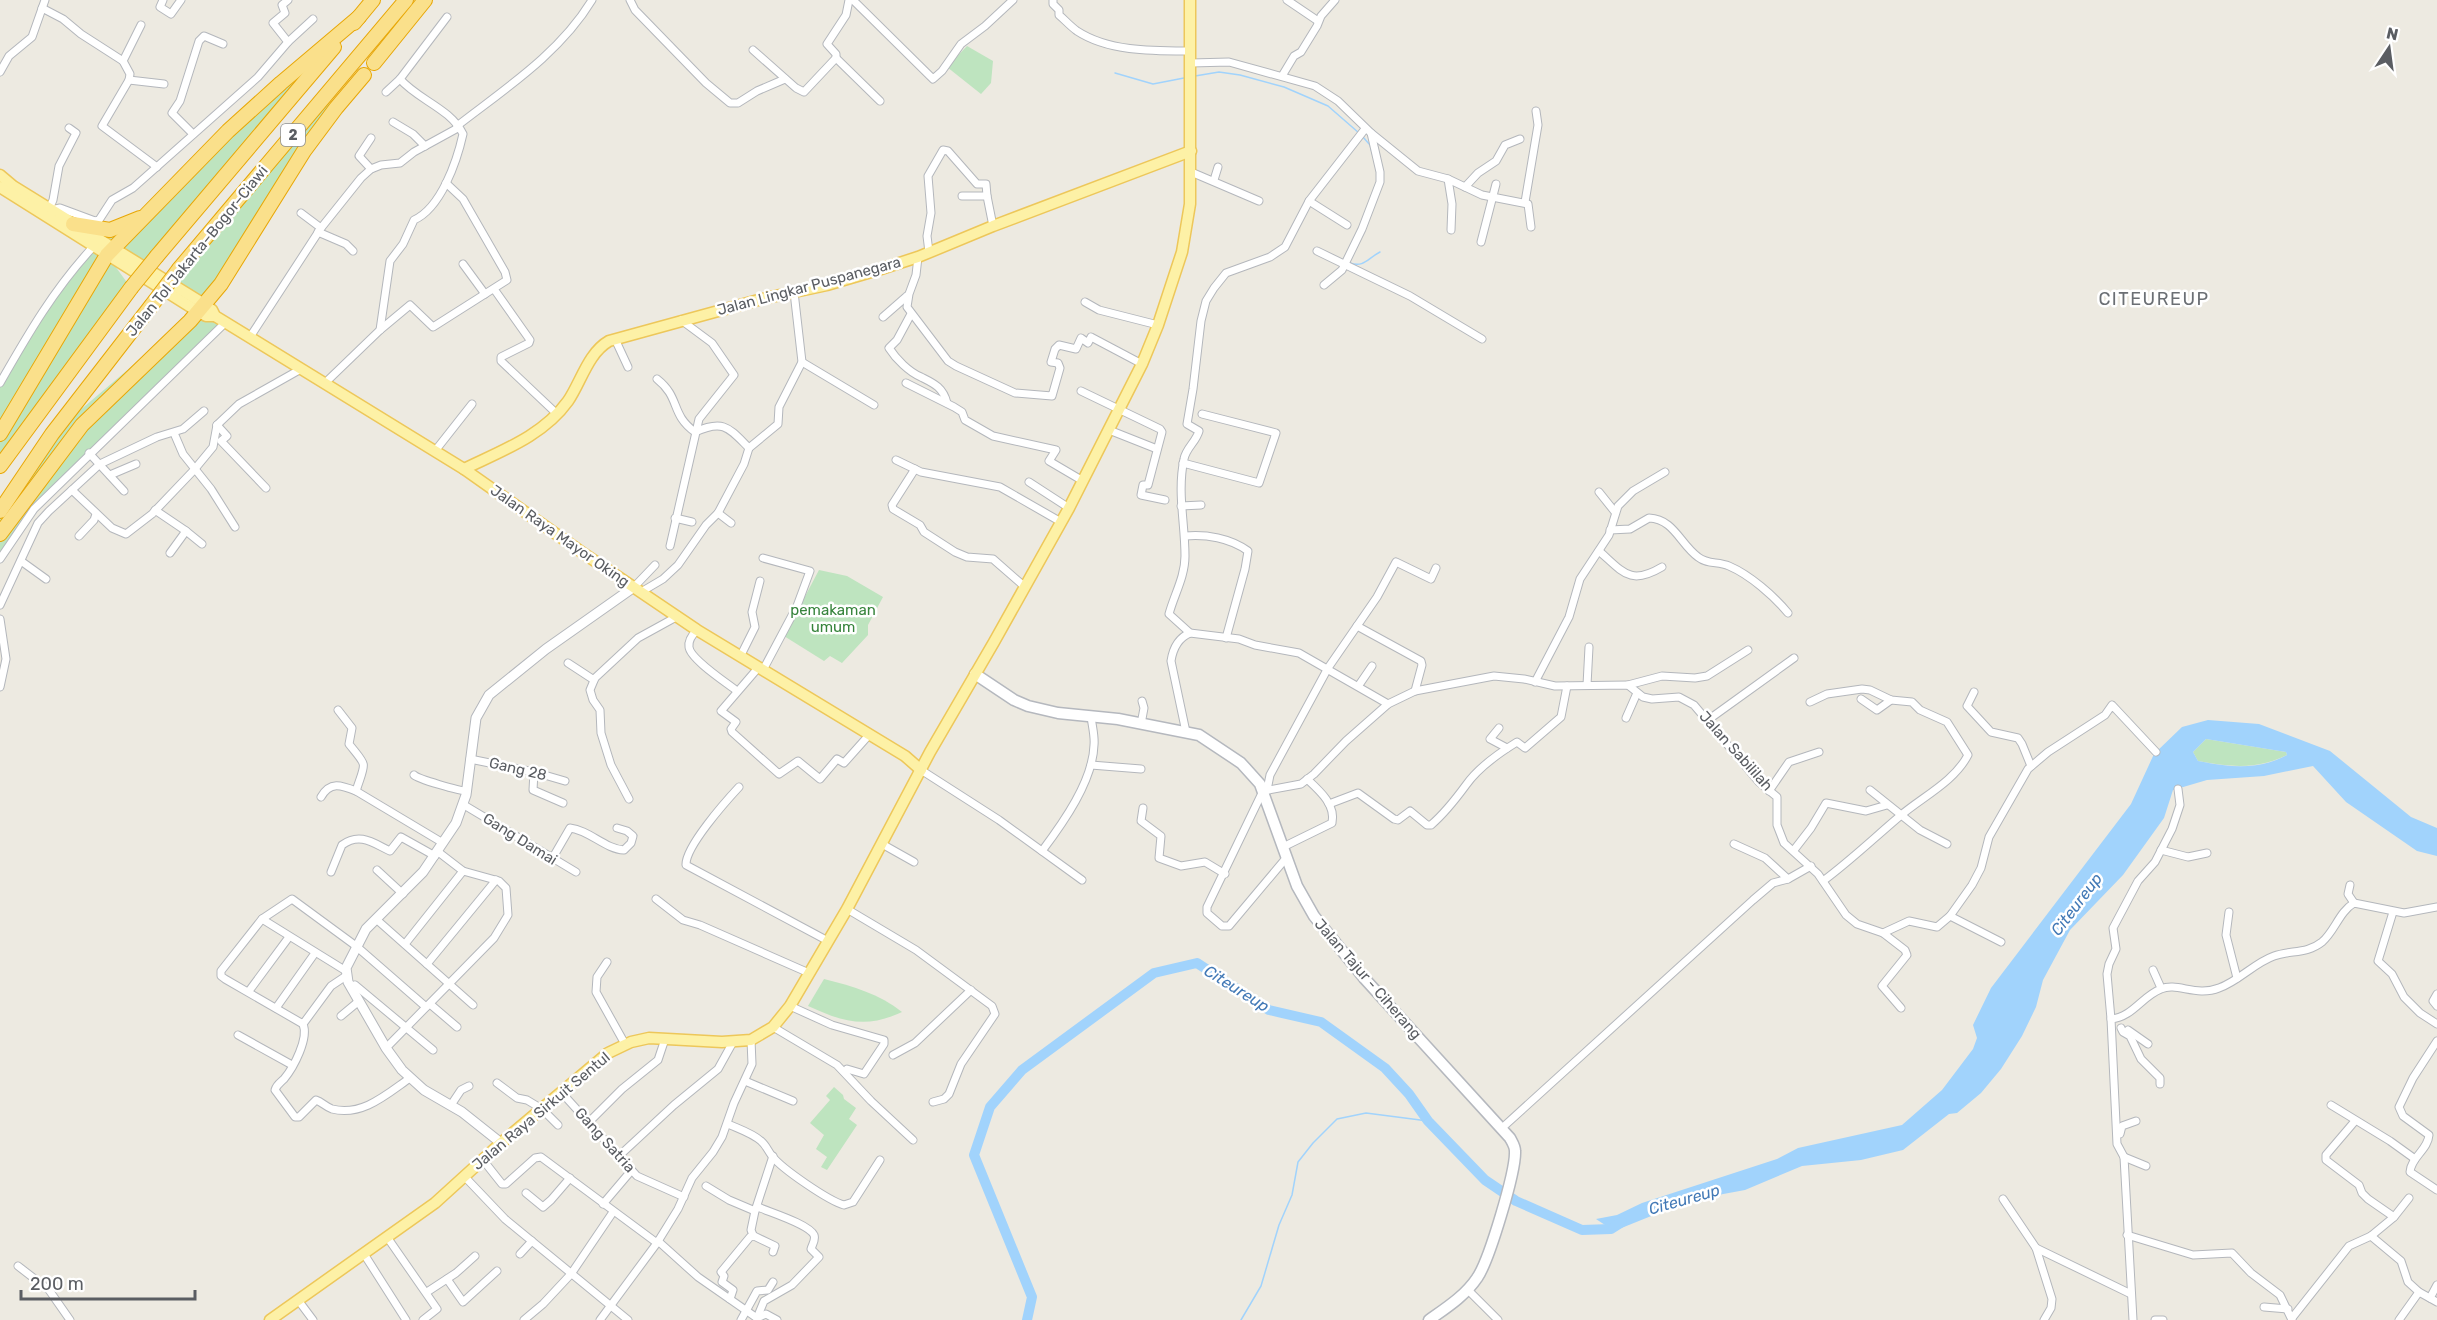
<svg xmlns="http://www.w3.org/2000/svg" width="2437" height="1320" font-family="Rubik,sans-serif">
<rect width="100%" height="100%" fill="#edeae1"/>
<!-- green -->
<g fill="#bee4bf">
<path d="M359 17 147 269 73 224 103 230 148 214Z"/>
<path d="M967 46 993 61 991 83 981 94 947 67Z"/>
<path d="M322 99 336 108 204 304 169 282Z"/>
<path d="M93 247 107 255 131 288 0 466V385L52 295Z"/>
<path d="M197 311 226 322 34 509 0 559V517L52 434Z"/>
<path d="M819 570 847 576 883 597 868 625V635L842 663 830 656 824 661 784 636Z"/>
<path d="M2206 739 2286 752 2287 755C2257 770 2229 767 2198 761L2193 752Z"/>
<path d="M824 979C852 986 880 994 902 1012 866 1029 843 1022 808 1006Z"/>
<path d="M834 1087 843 1095 844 1099 856 1108 849 1119 857 1125 827 1170 821 1167 827 1157 816 1149 824 1135 810 1123 830 1100 826 1096Z"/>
</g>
<!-- water -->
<path fill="#a1d3fc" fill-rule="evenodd" d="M2208 720 2259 724 2330 751 2411 817 2437 828V856L2417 851 2346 802 2313 766 2264 776 2207 780 2173 790 2164 818 2123 875 2070 930 2043 980 2036 1007 2022 1036 2001 1069 1981 1093 1957 1113 1949 1114 1903 1150 1861 1160 1802 1166 1745 1190 1691 1200 1614 1231 1596 1219 1617 1215 1642 1203 1777 1159 1798 1148 1902 1125 1942 1090 1973 1049 1977 1038 1973 1025 1991 988 2131 804 2154 754 2182 727ZM2206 739 2286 752 2287 755C2257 771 2229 767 2198 761L2193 752Z"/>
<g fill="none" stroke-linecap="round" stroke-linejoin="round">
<!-- stream -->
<g stroke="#a1d3fc" stroke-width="1.5">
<path d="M1115 73 1153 84 1184 78"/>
<path d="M1195 76 1219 72 1240 75 1284 87 1328 106 1359 133"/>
<path d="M1363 137 1370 145 1373 156"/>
<path d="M1350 263C1364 268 1368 258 1380 252"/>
<path d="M1241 1320 1261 1286 1279 1225 1292 1195 1298 1162 1313 1143 1337 1119 1366 1113 1428 1121"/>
</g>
<!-- river -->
<path stroke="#a1d3fc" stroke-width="10" d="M1027 1320 1032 1297 974 1155 990 1107 1022 1070 1154 973 1197 963 1269 1010 1321 1022 1385 1068 1409 1094 1428 1121 1485 1180 1516 1201 1582 1230 1611 1229 1622 1222"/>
<!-- minor casing -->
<g stroke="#b4b7bc" stroke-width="9">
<g id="minor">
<path d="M163 0 160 7 171 14 181 0"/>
<path d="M630 0 635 10 706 83 730 103H738L757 91 785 79"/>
<path d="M853 0 933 79 942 71 961 44 985 26 1013 0"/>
<path d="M1053 0V4L1059 10V15C1065 20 1070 26 1077 31 1109 52 1154 51 1191 51"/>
<path d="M1287 0 1318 21"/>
<path d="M42 8 63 19 81 34 123 61 130 74 129 80 102 126 157 167"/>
<path d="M288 42 273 23 285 13 282 5 288 0"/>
<path d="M753 50 796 88 804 92 836 58V54L827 44 846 15 849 0"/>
<path d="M836 58 880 101"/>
<path d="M123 61 141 25"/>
<path d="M1191 63 1229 62 1315 86 1338 101 1371 133 1380 172V182L1362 229 1342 270 1324 285"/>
<path d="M0 72 9 56 32 37 45 0"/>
<path d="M1282 76 1294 56 1301 52 1317 26 1321 16 1335 0"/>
<path d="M129 80 164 84"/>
<path d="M386 92 400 79 447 17"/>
<path d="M393 122 413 134 425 146"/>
<path d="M1371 133 1418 171 1448 179 1482 195 1528 204 1531 227"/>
<path d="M193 134 172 113 180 101 199 41 204 36 223 44"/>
<path d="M371 138 359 156 371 169"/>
<path d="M1191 172 1259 201"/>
<path d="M1448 179 1452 204 1451 230"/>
<path d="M1214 180 1218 167"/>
<path d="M1465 187 1478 173 1496 161 1505 145 1520 139"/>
<path d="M962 196H987L993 226"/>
<path d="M1309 201 1347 225"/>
<path d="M1525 202 1538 125 1536 111"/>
<path d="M49 209 53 200 59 166 76 133 69 128"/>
<path d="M51 210 60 208 95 221 99 220 112 200 133 188 258 77 288 42 313 19"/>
<path d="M301 213 321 228"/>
<path d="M318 232 346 244 353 251"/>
<path d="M1481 242 1496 184"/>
<path d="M1317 251 1410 296 1482 339"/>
<path d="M929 252 927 236 931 213 928 176 943 150 948 151 977 184H986L987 196"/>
<path d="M918 257 916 275 909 294 907 307 948 361 956 366 1015 393 1052 396 1060 368 1058 363 1051 362 1055 349 1059 345 1076 349 1081 338 1088 343 1091 337 1142 364"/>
<path d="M463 264 485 294"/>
<path d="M494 289 530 340 529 343 501 357V361L557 414"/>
<path d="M1085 302 1099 310 1158 325"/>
<path d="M911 314 897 340 889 348C896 359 909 372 921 377 933 383 943 387 947 403"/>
<path d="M883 317 907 296"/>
<path d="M380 330 390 261 403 244 414 220C441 208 457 161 463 134 450 108 418 100 400 79"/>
<path d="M250 337 321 228 361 178 371 169 381 165 400 163 414 152 456 129 457 126C506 88 560 53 592 0"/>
<path d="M615 339 628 367"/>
<path d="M802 362 874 405"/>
<path d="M657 379C681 398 670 414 695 432 724 419 729 428 749 448"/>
<path d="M0 383C28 334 54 289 93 247"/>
<path d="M325 383 380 330 410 305 433 327 507 280 505 272 463 199 446 183"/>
<path d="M906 383 954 407 962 412 965 420 993 436 1056 450 1049 461 1083 481"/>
<path d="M1081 391 1160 429 1162 432 1148 485H1143L1141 495 1165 500"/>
<path d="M217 425 239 404 301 369"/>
<path d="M217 425 227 436 221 441 266 488"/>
<path d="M1109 430 1157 449"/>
<path d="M174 433 183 454 211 489 235 527"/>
<path d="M435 451 472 404"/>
<path d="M89 453 124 491"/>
<path d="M896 460 921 472 1000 487 1061 522"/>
<path d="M1183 463 1259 483 1276 433 1202 414"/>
<path d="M915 469 892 505 893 509 920 525 924 532 955 552 967 557 993 559 1025 587"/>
<path d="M110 475 136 464"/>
<path d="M1029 482 1069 508"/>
<path d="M72 490 112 528 126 534 152 514 194 470 213 447 217 425"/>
<path d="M1599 492 1615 512"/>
<path d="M1181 506 1201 505"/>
<path d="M155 510 186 531 170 553"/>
<path d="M718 513 731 523"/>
<path d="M675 518 692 522"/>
<path d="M1610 530 1630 529 1649 518C1674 519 1680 544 1698 557 1708 565 1718 561 1729 566 1750 575 1774 596 1788 613"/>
<path d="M186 531 202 544"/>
<path d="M79 536 94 520 96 514"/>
<path d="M1185 536C1206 534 1230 538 1248 551L1245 569 1226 638"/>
<path d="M670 546 699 419 734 375 712 343 681 320"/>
<path d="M1599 551C1623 572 1630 586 1662 567"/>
<path d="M0 559 34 509 226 322"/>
<path d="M21 561 46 579"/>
<path d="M634 587 655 565"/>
<path d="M641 592 663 579 678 565 706 525 718 513 744 464 749 448 778 424 779 407 802 362 794 292"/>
<path d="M0 605 38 523 49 511 100 464 157 437 183 429 204 411"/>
<path d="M0 619 6 659 0 687"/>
<path d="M1357 626 1421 661 1422 665 1415 691"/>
<path d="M697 630C693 634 688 641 689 647 690 659 727 683 737 691"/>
<path d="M1190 633 1169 614C1174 595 1185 577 1185 556 1185 523 1177 492 1184 459 1186 448 1196 442 1199 431L1187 424 1193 389 1201 321 1206 301 1214 288 1226 273 1270 257 1285 247 1309 201 1365 129"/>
<path d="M740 657 755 627 752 612 760 581"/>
<path d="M568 663 594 680"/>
<path d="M758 668 721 711 736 722 731 729 732 732 779 774 798 761 820 779 837 759 844 763 869 735"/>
<path d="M763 670 797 606 810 571 763 558"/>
<path d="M1535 682 1569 617 1580 579 1609 535 1618 506 1633 491 1665 472"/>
<path d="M1359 685 1372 666"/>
<path d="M1587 685 1589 647"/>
<path d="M1628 685 1662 676 1695 678 1707 676 1748 650"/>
<path d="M1974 692 1967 706 1991 732 2018 738 2022 744 2031 766"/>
<path d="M1861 699 1877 710 1891 700"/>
<path d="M1810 702 1827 694 1862 689 1870 690 1891 700 1912 702 1920 710 1947 722 1968 755C1954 782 1922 797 1900 816 1874 838 1850 861 1823 881"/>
<path d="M1626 718 1637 693"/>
<path d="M1708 720 1794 658"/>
<path d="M1141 724 1144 708 1142 701"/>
<path d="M1499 728 1490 739 1507 748"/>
<path d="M1186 732 1171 661C1173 648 1178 638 1190 633L1239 639 1255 645 1299 653 1388 704"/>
<path d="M470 759 534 772 565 781"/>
<path d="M1091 765 1141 769"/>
<path d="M921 770 999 820 1082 880"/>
<path d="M534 772 533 790 563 803"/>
<path d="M414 775C418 779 459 791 467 791"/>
<path d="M739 787C726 801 685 847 686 865L828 941"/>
<path d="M1267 790 1270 775 1328 668 1377 597 1396 562 1431 579 1436 568"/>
<path d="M1870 790 1920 830 1947 844"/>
<path d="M356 791 443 843"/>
<path d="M1769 791 1789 762 1819 752"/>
<path d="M321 797C330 781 341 785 356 791 366 760 368 768 349 744L352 728 338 710"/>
<path d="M629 799 611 765 601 733 600 710 593 700 590 690 595 678 638 638 678 616"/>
<path d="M1329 804 1358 793 1394 819 1398 820 1410 811 1427 825H1431C1445 813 1455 800 1466 785 1478 768 1499 753 1517 742L1525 748 1561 717 1567 686"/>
<path d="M464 805 576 872"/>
<path d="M1143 808 1141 821 1161 836 1159 858 1181 866 1205 862 1225 874"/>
<path d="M882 844 914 862"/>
<path d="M1734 844 1765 858 1788 879"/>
<path d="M1283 847 1332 823C1336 805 1320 791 1307 779"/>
<path d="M1794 850 1811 828 1826 803 1866 811 1887 805"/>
<path d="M2161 850 2188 857 2207 853"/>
<path d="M437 851 463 871"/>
<path d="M1042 851C1063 823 1093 781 1094 745 1095 736 1092 726 1091 716"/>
<path d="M1287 857 1229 926H1222L1207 913V907L1263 791 1301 784 1314 774 1346 741 1388 704 1415 691 1494 676 1524 679 1555 686 1628 685 1643 697 1652 699 1679 697 1694 705 1759 782 1777 797V825L1784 843 1818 874 1846 915 1857 924 1883 933 1909 921 1937 927 1950 916 1972 885 1981 868 1989 837 2028 769 2048 752 2105 715 2112 705 2156 752"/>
<path d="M552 859 570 828C589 830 605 849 624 850L631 843 633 836 627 831 617 828"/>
<path d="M377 870 403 894"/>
<path d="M331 872 342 845C360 832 373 843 390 851L401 837 435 856"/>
<path d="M2350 885 2348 894 2354 903"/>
<path d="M656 899 683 920 700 925 809 973"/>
<path d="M847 909 916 950 992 1006 995 1014 961 1064 949 1094 944 1099 933 1102"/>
<path d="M2229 912 2226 935 2237 978"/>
<path d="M2393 912 2378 961 2392 974 2404 997 2420 1013 2437 1024"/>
<path d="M1950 916 2001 942"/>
<path d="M262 919 346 971"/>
<path d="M376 919 473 1005"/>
<path d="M1883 933 1905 950 1907 955 1882 986 1901 1008"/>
<path d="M607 962 597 977 596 992 625 1044"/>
<path d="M427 964 496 880"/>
<path d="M2153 970 2161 988"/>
<path d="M346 976 331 986 303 1024 225 979 221 976V971L262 919 292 899 356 946 426 1007"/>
<path d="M355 985 433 1050"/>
<path d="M249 991 289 937"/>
<path d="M2437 994 2433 1001 2437 1006"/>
<path d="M430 1004 457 1027"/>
<path d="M790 1006 832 1025 884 1040V1044L864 1074 847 1069 846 1073"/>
<path d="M276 1008 315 953"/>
<path d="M341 1016 359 1001"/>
<path d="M2111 1019 2107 974 2109 964 2116 949 2113 928 2138 881 2155 862 2172 829 2180 805 2178 789"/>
<path d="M303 1024C309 1038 294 1067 284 1079 280 1083 277 1084 275 1090L295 1117H299L316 1100C322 1102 326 1107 332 1109 362 1117 387 1094 410 1078"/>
<path d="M773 1027 837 1065 871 1101 913 1140"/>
<path d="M2121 1028 2123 1032 2130 1036 2141 1059 2160 1078V1084"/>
<path d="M2128 1030 2148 1044"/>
<path d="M238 1035 292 1065"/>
<path d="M2437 1041 2413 1078 2399 1107 2403 1116 2429 1135C2428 1150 2411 1157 2410 1172L2437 1190"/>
<path d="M386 1048 494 938 508 915 506 888 499 881 463 871 405 944"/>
<path d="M893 1055 915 1043 971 990"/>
<path d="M745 1081 793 1101"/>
<path d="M497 1083 517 1098 527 1100 542 1109 558 1125"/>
<path d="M562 1093 637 1176 684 1197"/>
<path d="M451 1105 461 1090 469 1086"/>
<path d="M2331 1105 2390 1141 2415 1159"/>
<path d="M2355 1121 2326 1155V1160L2359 1185 2362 1193 2368 1199 2394 1217"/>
<path d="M589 1122 622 1089 658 1060 665 1039"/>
<path d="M728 1124C739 1129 752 1133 761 1141 766 1145 768 1151 772 1156 782 1169 829 1201 844 1205L853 1202 880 1160"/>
<path d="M1502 1128 1753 900 1773 883 1788 879 1811 866"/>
<path d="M2120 1134 2122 1126 2136 1121"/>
<path d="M619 1156 674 1105 718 1069 733 1042"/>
<path d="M2124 1157 2146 1166"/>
<path d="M483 1160 502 1184H506L535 1158 541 1157 657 1243"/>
<path d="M464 1176 505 1219 628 1320"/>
<path d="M706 1186 729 1200 755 1211 773 1156"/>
<path d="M526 1193 543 1207 551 1200 570 1178"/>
<path d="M2003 1199 2036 1248 2052 1299 2051 1308 2044 1320"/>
<path d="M603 1204 631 1171"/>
<path d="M753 1235 751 1230 755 1211"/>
<path d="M2127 1235 2193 1255 2232 1253 2251 1273 2280 1295 2292 1320"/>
<path d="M2371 1236 2401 1261 2408 1282 2419 1292"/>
<path d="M387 1237 437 1309 423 1320"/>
<path d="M658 1241 698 1277 757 1318 766 1314 777 1320"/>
<path d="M2036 1248 2131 1294"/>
<path d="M364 1254 406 1320"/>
<path d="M520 1254 532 1241"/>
<path d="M18 1266 49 1290 70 1320"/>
<path d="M447 1279 463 1302 497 1271"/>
<path d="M1468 1290 1498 1320"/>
<path d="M427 1292 456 1273 475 1256"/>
<path d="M2430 1298 2437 1285"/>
<path d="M730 1299 733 1290 722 1282 724 1276 721 1272 750 1237 754 1236 775 1246 773 1252"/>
<path d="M298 1300 313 1320"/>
<path d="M2264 1307 2288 1309"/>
<path d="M757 1318 764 1301 792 1285 819 1257 811 1249C812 1245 816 1240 814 1235 809 1224 769 1212 758 1207"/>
<path d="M2292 1318 2349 1246 2371 1236 2394 1217 2409 1198"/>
<path d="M524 1320 543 1304 571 1274 613 1212"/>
<path d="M600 1320 657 1243 678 1209 692 1178 713 1152 722 1137 734 1103 752 1064 751 1040"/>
<path d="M741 1320 757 1291 768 1290 773 1282"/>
<path d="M2133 1320 2124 1157 2117 1144 2111 1019C2133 1017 2142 996 2161 989 2177 982 2196 997 2219 988 2239 981 2254 963 2274 956 2291 950 2307 954 2322 942 2335 931 2339 912 2354 903L2404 913 2437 907"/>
<path d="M2155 1320H2163"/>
<path d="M2399 1320 2419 1292 2437 1302"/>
</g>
</g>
<!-- tertiary casing -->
<g stroke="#b4b7bc" stroke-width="11">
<path id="tertiary" d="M501 1143 462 1112 424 1090 402 1070 386 1048 348 982 346 968 366 929 423 872 456 823 466 795 476 718 489 695 546 649 634 587"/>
</g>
<!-- secondary casing -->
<g stroke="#b5b8be" stroke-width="13">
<path id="secondary" d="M975 674 1014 700 1028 706 1058 713 1118 719 1199 735 1241 763 1260 784 1297 886 1314 916 1364 978 1510 1138C1512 1142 1515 1146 1515 1151 1516 1171 1489 1261 1477 1278 1465 1296 1446 1308 1429 1320"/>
</g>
<!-- primary casing -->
<g stroke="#edc75a" stroke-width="13">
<g id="primary">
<path d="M0 175 13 186 204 304 212 310 215 316 464 469 583 553 697 630 905 756 921 770"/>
<path d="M0 187 197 311 206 316H215"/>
<path d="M464 469C501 451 543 436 568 401 581 382 588 353 609 341L762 299 827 285 878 270 918 257 993 226 1191 151"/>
<path d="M270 1320 435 1203 501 1143 608 1053 631 1042 649 1038 722 1042 751 1040 773 1027 790 1006 847 909 930 752 994 642 1069 508 1142 364 1158 325 1182 252 1190 204V0"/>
</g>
</g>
<!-- motorway casing -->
<g stroke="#e8a706" stroke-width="16">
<g id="motorway">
<path d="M354 23 373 0"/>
<path d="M374 63 425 0"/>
<path d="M73 224 110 230 140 218"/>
<path d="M157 256 334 47"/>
<path d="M179 269 406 0"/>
<path d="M0 434 107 255 228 131 281 83 359 17"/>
<path d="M0 466 131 288"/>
<path d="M0 511 52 434 151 306"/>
<path d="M0 534 82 425 190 321 221 284 304 151 336 108 364 75"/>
</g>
</g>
<!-- minor -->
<use href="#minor" stroke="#fff" stroke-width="7"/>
<!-- tertiary -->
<use href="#tertiary" stroke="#fff" stroke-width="9"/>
<!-- secondary -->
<use href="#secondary" stroke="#fff" stroke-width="10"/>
<!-- primary -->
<use href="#primary" stroke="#fdf1a6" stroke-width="10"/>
<!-- motorway -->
<use href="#motorway" stroke="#fae08b" stroke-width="14"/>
<!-- motorway-bridge casing -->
<g stroke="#e8a706" stroke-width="16" stroke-linecap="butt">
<g id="motorway-bridge">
<path d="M131 288 157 256"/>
<path d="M151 306 179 269"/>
</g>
</g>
<!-- motorway-bridge -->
<use href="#motorway-bridge" stroke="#fae08b" stroke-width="14"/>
</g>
<g text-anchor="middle" stroke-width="5" stroke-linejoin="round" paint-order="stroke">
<!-- shield labels -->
<rect fill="#fff" stroke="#8c8e91" stroke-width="1.5" x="281" y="124" width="24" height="22" rx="4.5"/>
<g font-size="14" font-weight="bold" fill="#5a5d62">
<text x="293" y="140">2</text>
</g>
<!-- street labels -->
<g font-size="15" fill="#5a5d62" stroke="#fff">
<text transform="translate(197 251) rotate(-51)" y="5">Jalan Tol Jakarta–Bogor–Ciawi</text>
<text transform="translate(809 286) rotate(-15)" y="5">Jalan Lingkar Puspanegara</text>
<text transform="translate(560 536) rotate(35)" y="5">Jalan Raya Mayor Oking</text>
<text transform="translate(1736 751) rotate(48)" y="5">Jalan Sabililah</text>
<text transform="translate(518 769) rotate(13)" y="5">Gang 28</text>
<text transform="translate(520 839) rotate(32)" y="5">Gang Damai</text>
<text transform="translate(1368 979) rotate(49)" y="5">Jalan Tajur - Ciherang</text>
<text transform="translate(541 1111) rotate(-40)" y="5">Jalan Raya Sirkuit Sentul</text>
<text transform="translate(605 1140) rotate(48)" y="5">Gang Satria</text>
</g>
<!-- park labels -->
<g font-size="15" fill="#37843c" stroke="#fff">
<text x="833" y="615">pemakaman<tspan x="833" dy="17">umum</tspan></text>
</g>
<!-- water labels -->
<g font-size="16" font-style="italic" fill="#4279b6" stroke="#fff">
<text transform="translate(2076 904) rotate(-53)" y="6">Citeureup</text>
<text transform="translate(1237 988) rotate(32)" y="6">Citeureup</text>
<text transform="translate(1684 1199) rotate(-16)" y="6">Citeureup</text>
</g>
<!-- quarter labels -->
<g font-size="18" letter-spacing="1.5" fill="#6b6f74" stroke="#fff">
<text x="2154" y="305">CITEUREUP</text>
</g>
</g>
<!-- north arrow -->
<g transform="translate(2389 48) rotate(13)" stroke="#ffffff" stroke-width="4.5" paint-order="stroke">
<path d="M0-4.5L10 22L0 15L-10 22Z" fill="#5a5d62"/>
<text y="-9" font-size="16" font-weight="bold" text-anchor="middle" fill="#5a5d62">N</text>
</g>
<!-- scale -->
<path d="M21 1290v9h174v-9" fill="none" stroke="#5a5d62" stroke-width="3"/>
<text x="30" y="1290" font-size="18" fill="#5a5d62" stroke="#ffffff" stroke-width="4.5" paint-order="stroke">200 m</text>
</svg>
